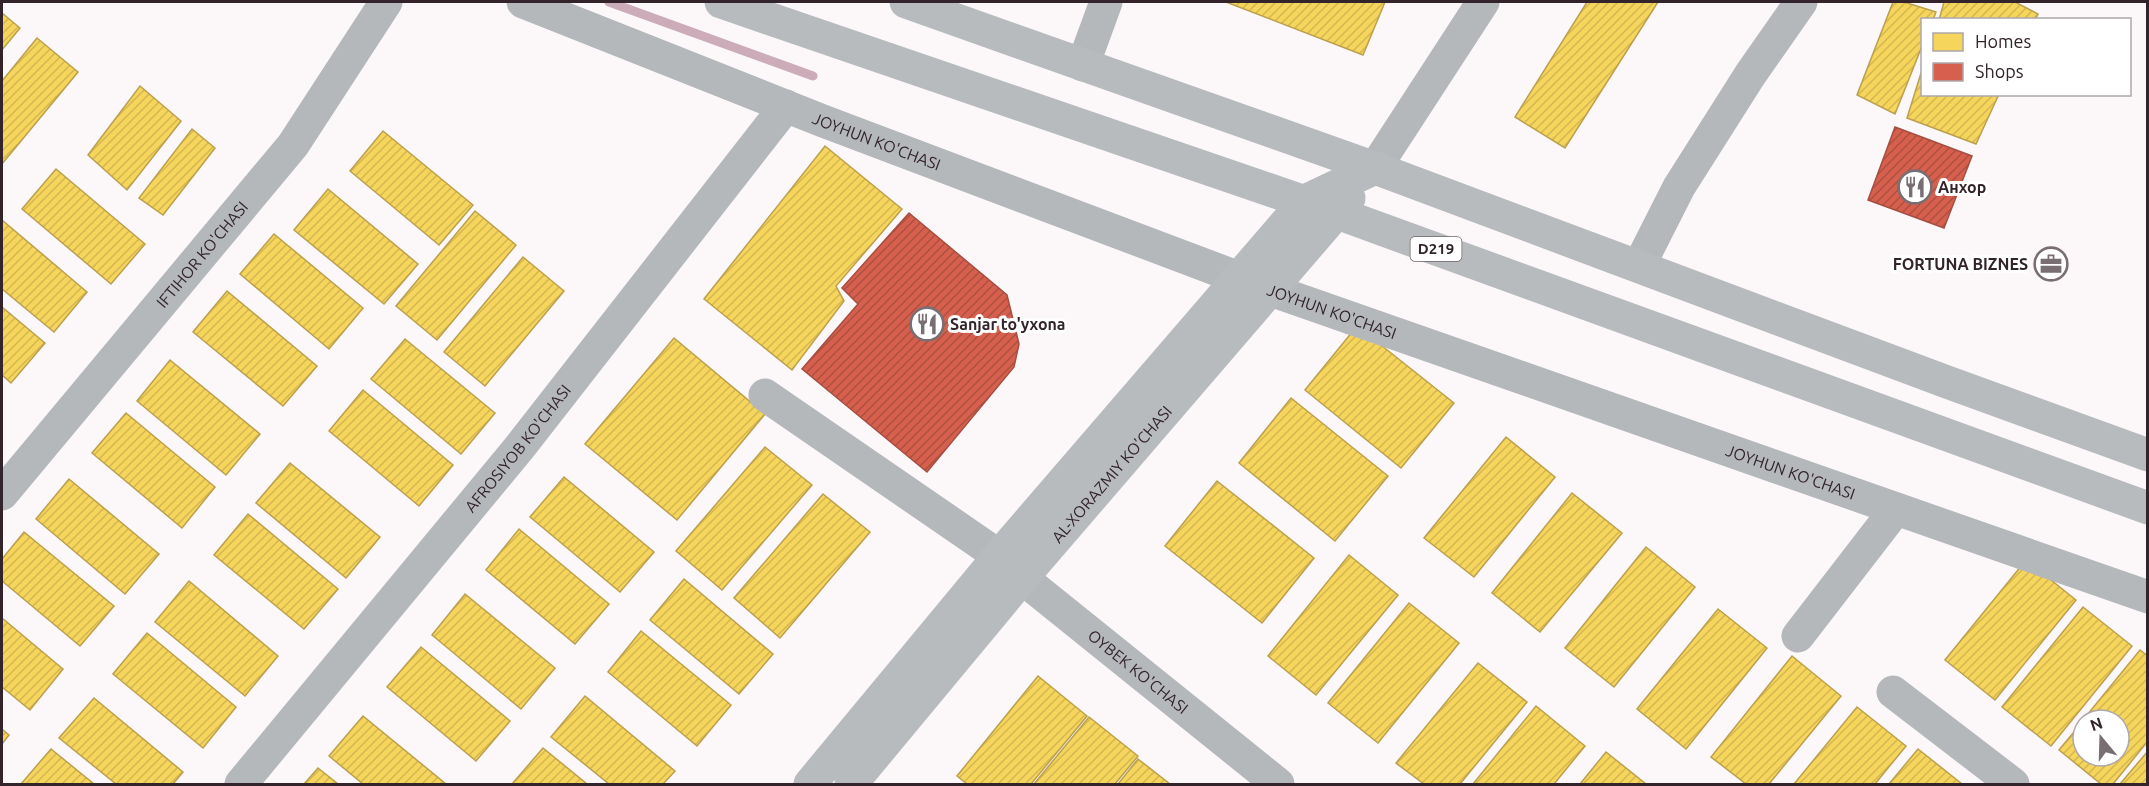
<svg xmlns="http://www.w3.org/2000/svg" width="2149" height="786" font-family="Ubuntu,sans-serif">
<defs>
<pattern id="homes-hatch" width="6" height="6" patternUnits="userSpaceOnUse" patternTransform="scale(1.5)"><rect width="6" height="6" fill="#f6d55c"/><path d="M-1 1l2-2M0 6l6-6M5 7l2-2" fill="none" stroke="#d3b750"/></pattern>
<pattern id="shops-hatch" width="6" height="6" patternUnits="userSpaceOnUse" patternTransform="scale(1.5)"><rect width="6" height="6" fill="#d6604d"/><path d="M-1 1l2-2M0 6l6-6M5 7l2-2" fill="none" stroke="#ae4f40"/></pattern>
</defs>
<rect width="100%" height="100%" fill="#fcf7f9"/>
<!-- homes -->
<g fill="url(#homes-hatch)" stroke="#bba04d" stroke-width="1.5">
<path d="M1226 2H1385L1363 55Z"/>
<path d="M1587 2H1658L1565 148 1515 117Z"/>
<path d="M1893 2H1904L1936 12 1933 20H1922V46L1895 114 1857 95Z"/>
<path d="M1944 2H2015L2038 14 2035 20H1939Z"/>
<path d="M2 13 20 28 2 50Z"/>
<path d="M37 38 78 72 2 164V81Z"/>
<path d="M1922 70V94H1999L1976 144 1907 118Z"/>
<path d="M140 86 181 121 127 190 88 155Z"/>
<path d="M192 129 215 148 163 215 139 198Z"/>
<path d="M383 131 473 205 439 245 350 171Z"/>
<path d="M825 146 902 209 836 286 844 301 792 370 704 299Z"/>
<path d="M56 169 145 244 111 284 22 209Z"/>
<path d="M328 189 418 264 384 304 294 230Z"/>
<path d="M475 211 516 245 437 340 396 306Z"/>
<path d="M2 220 87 292 54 332 2 289Z"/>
<path d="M274 234 363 308 329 349 240 274Z"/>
<path d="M523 257 564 291 485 386 444 352Z"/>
<path d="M227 291 317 366 283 406 193 332Z"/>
<path d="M2 307 45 343 11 383 2 375Z"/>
<path d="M1357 326 1454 403 1401 468 1305 390Z"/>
<path d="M674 338 765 414 677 520 585 444Z"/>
<path d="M405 339 495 413 461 454 371 379Z"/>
<path d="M170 360 260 434 226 475 137 401Z"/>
<path d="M363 390 453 465 419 506 329 431Z"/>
<path d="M1291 398 1388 476 1335 541 1239 463Z"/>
<path d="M126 413 215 487 182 528 92 453Z"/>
<path d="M1506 437 1555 477 1474 577 1424 538Z"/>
<path d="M765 447 812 485 722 590 676 551Z"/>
<path d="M290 463 380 537 346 578 256 503Z"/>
<path d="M564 477 654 552 620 592 530 517Z"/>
<path d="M69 479 159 554 125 594 36 519Z"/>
<path d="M1217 481 1314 558 1262 623 1165 546Z"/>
<path d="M1572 493 1622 533 1540 632 1492 593Z"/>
<path d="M823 494 870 532 780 638 734 598Z"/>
<path d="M248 514 338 589 304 629 214 555Z"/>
<path d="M519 529 609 604 575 644 486 570Z"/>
<path d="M24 532 114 606 80 646 2 581V559Z"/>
<path d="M1646 547 1695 587 1614 687 1565 648Z"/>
<path d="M1349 555 1398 595 1316 695 1268 656Z"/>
<path d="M2026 560 2076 600 1995 700 1945 660Z"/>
<path d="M684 579 773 654 739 694 650 620Z"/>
<path d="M189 581 278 656 245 696 155 622Z"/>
<path d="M465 594 555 668 521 709 432 635Z"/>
<path d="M1409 603 1459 643 1378 743 1328 703Z"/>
<path d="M2083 607 2132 646 2051 746 2002 707Z"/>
<path d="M1718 609 1767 648 1686 749 1637 709Z"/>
<path d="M2 618 63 669 30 710 2 687Z"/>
<path d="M641 631 731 705 697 746 608 672Z"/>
<path d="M147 633 236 707 203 748 113 674Z"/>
<path d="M421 647 510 721 476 761 387 687Z"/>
<path d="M2140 650 2148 656V741L2113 784H2101L2059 750 2083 721V756H2119V720H2083Z"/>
<path d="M1792 656 1841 696 1769 784H1746L1711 757Z"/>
<path d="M1478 663 1527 702 1460 784H1424L1396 763Z"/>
<path d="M1038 676 1087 716 1031 784H967L957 776Z"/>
<path d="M585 696 675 771 663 784H609L551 737Z"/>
<path d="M94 698 183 772 173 784H116L59 738Z"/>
<path d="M1536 706 1585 746 1554 784H1473Z"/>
<path d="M1857 707 1906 746 1875 784H1794Z"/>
<path d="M363 716 446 784H363L329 756Z"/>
<path d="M1089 717 1138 756 1115 784H1034Z"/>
<path d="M2 729 9 735 2 744Z"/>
<path d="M543 748 587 784H512Z"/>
<path d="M51 749 94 784H21Z"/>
<path d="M1918 749 1962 784H1889Z"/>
<path d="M2148 751V784H2120Z"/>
<path d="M1606 752 1646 784H1580Z"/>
<path d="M1138 759 1170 784H1118Z"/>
<path d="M318 768 338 784H304Z"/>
</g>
<!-- shops -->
<g fill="url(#shops-hatch)" stroke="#a54e42" stroke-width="1.5">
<path d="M1895 127 1972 156 1944 228 1868 200Z"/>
<path d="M909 213 1007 295 1019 344 1014 367 927 472 802 369 858 304 842 288Z"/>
</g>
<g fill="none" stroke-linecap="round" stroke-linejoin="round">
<!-- stream -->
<path stroke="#cdacba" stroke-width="9" d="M609 2 813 76"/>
<!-- minor -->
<g stroke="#b5b8bb" stroke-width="33">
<path id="s1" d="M523 2 823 121 1271 290 2148 597"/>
<path d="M1083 65 1106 2"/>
<path d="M1375 168 1483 2"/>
<path d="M1639 266 1679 187 1750 75 1801 2"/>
<path id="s2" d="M765 395 999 556 1022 578 1278 784"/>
<path id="s3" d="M2 494 293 145 386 2"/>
<path d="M1798 636 1896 509"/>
<path d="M1893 692 2013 784"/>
<path id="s4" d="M241 784 519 448 786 106"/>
</g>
<!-- major -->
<g stroke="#b8bbbe" stroke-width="33">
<path d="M721 2 1337 213 2148 508"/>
<path d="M906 2 1375 168 1947 382 2148 455"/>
<path d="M810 784 999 556 1305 201 1375 168"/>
<path id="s5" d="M851 784 1022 578 1349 198"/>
</g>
</g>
<!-- icons -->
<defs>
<g id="restaurant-ring" transform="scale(1.725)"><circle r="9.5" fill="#fff" stroke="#796e72" stroke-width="1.5"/><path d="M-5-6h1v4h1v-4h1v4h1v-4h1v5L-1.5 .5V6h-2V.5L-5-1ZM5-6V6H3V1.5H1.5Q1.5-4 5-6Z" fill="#796e72"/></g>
<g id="office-ring" transform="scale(1.725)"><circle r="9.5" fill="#fff" stroke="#796e72" stroke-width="1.5"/><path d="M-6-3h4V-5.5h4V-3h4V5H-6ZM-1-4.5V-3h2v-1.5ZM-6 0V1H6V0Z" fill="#796e72"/></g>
</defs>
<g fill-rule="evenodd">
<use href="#restaurant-ring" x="1915" y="187"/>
<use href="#office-ring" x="2051" y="264"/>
<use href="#restaurant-ring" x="927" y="324"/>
</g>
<g text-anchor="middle" stroke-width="6" stroke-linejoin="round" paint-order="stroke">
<!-- shield labels -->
<rect fill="#fff" stroke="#70666a" stroke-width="1.5" x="1410.5" y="237" width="51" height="24" rx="4.5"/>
<g font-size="15" font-weight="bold" fill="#32242a">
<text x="1436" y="254">D219</text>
</g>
<!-- street labels -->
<g font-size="16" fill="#32242a" stroke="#fff">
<text dy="6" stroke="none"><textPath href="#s1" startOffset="380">JOYHUN KO'CHASI</textPath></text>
<text dy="6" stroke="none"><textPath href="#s3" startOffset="312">IFTIHOR KO'CHASI</textPath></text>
<text dy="6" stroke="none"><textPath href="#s1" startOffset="866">JOYHUN KO'CHASI</textPath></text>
<text dy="6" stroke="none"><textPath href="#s4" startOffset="435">AFROSIYOB KO'CHASI</textPath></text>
<text dy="6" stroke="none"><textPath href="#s1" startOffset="1352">JOYHUN KO'CHASI</textPath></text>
<text dy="6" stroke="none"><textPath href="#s5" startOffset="405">AL-XORAZMIY KO’CHASI</textPath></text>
<text dy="6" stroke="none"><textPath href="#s2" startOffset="465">OYBEK KO'CHASI</textPath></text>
</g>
<!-- poi labels -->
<g font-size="16" font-weight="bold" fill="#32242a" stroke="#fff" text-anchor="start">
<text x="1938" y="193">Анхор</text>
<text x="2028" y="270" text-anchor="end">FORTUNA BIZNES</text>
<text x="950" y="330">Sanjar to'yxona</text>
</g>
</g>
<!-- border -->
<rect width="2149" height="786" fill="none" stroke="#32242a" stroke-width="6"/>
<!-- legend -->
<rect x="1921" y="18" width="210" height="78" fill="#ffffff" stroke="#ada7aa" stroke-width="1.5"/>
<rect x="1933" y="33" width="30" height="18" fill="#f6d55c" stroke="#ada7aa" stroke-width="1.5"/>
<text x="1975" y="48" font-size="18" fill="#32242a">Homes</text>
<rect x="1933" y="63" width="30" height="18" fill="#d6604d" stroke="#ada7aa" stroke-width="1.5"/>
<text x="1975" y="78" font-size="18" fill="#32242a">Shops</text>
<!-- north arrow -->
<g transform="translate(2101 738) rotate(341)"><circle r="28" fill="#ffffff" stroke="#ada7aa" stroke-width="1.5"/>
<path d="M0-4.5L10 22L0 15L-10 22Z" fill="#796e72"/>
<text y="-9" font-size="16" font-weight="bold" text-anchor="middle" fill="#32242a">N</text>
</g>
</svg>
